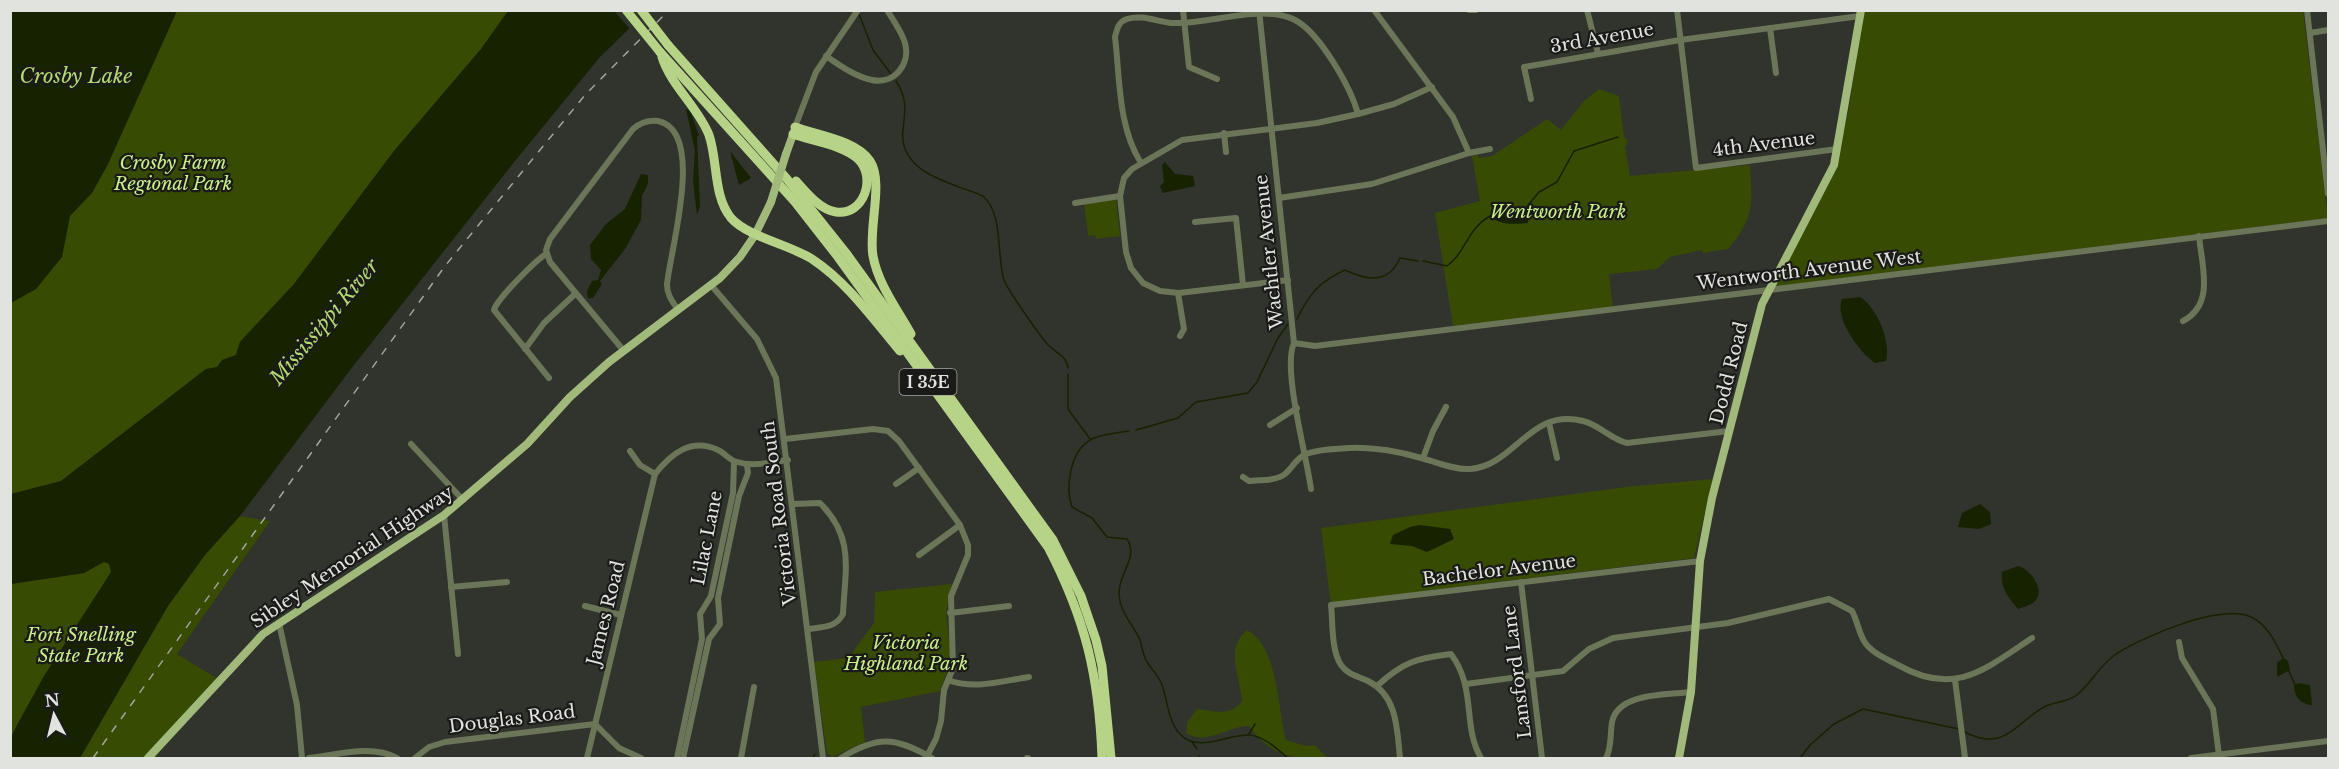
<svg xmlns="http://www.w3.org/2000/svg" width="2339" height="769" font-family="'Libre Baskerville',serif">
<rect width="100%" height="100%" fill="#31342d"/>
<!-- green -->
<g fill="#374b03">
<path d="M11 11H508L481 49 394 151 294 284 240 342 236 355 222 360 217 367 206 369 61 481 11 494Z"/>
<path d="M1864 11H2303L2328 218 1773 287 1832 178 1848 113Z"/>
<path d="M1599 89 1619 96 1624 137 1628 141 1625 147 1630 176 1750 165C1752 204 1755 218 1728 249L1703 253 1702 250 1670 257 1657 269 1609 274 1613 308 1453 326 1435 213 1480 201 1472 156 1478 155 1479 158 1492 156 1547 119 1561 130 1584 101Z"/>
<path d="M1116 198 1120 236 1096 239 1095 235 1088 236 1084 202Z"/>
<path d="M1713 479 1694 558 1335 602 1331 605 1321 528 1626 487Z"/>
<path d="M180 507 270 521 177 654 218 679 155 758H11V584L84 573Z"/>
<path d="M952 584 946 612 951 661 940 691 861 707 865 742 832 757 827 753 814 662 848 658 874 623 875 592Z"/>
<path d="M1247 630C1278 645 1278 711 1286 740L1306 746 1315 745 1327 758C1292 759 1272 757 1249 726 1228 726 1208 746 1186 733L1187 722 1197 709C1214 711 1231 717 1242 701 1240 676 1224 649 1247 630Z"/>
</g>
<!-- water -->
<g fill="#162200">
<path d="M11 10 177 11 108 164 92 193 70 216 62 257 36 289 11 303Z"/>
<path d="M508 11H647L600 57 515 161 354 365 240 516 205 555 168 606 80 758H11V737L17 725 44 676 111 572 109 564 104 562 84 573 11 584V494L61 481 206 369 217 367 222 360 236 355 240 342 294 284 394 151 481 49Z"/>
<path d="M686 109 690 111 699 135 697 137 700 206 697 215 693 181 695 151Z"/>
<path d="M730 151 751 178 739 185Z"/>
<path d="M1165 162 1175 174 1193 176 1195 186 1163 193 1160 186 1164 182 1162 165Z"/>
<path d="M641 174 648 175C649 186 645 189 642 196L641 220 625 249 600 281 602 284 593 298H588L587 291 592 281 598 280 601 270 591 259 590 245 606 224 625 209Z"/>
<path d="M1512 207 1525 209 1529 216 1528 223C1514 224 1501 226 1490 216L1495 210Z"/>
<path d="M1860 297C1877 307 1891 342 1886 361L1875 363C1859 352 1834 318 1842 299Z"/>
<path d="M1980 504 1990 512 1991 524 1979 529 1958 527 1962 513Z"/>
<path d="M1420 525 1450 529 1454 539 1427 552 1412 546 1390 544 1393 535 1410 527Z"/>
<path d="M2018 566C2028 568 2042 585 2038 596 2035 605 2025 606 2018 609 2008 597 2000 588 2002 572Z"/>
<path d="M2283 658 2288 661 2290 670 2277 677V663Z"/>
<path d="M2298 683 2310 685 2312 705C2302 705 2294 697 2294 686Z"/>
</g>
<!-- pier -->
<path fill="#31342d" d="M650 10 631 30 614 11Z"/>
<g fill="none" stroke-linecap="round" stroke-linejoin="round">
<!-- stream -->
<g stroke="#162200" stroke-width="1.5">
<path d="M859 14 873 50 891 74"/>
<path d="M896 81C908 100 905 110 903 130 898 174 953 183 983 196 1004 215 996 254 1004 280 1008 291 1039 334 1048 345 1056 353 1067 356 1068 368"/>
<path d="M1525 209 1539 192 1557 182 1574 151 1618 137"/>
<path d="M1423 261 1447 266C1467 251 1466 230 1490 216"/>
<path d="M1297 319C1309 294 1320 281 1345 270 1366 280 1388 285 1400 258L1418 261"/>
<path d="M1068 374V409L1090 439"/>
<path d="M1136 430 1178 418 1196 402 1248 393 1257 382 1278 338 1288 324"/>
<path d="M1129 431C1117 433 1102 434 1092 439 1070 450 1065 487 1072 507L1092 518 1107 537 1127 539C1139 558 1118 573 1119 595 1120 613 1133 624 1140 640 1142 648 1143 655 1147 662 1152 670 1159 676 1162 685 1168 701 1168 724 1182 736 1199 752 1229 734 1249 735 1264 736 1277 749 1288 758"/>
<path d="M2288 669 2296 687"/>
<path d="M1963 731C2004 754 2015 723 2044 707 2055 701 2068 703 2078 694 2092 682 2100 665 2116 654 2142 637 2221 603 2251 617 2268 625 2276 643 2284 660"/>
<path d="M1249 734 1255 724"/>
<path d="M1192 742 1197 749"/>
<path d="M1199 756 1201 758"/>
<path d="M813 758 815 754"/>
<path d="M1800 758 1810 745 1834 724 1863 709 1959 729"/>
</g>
<!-- minor -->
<g stroke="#6b7658" stroke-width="6">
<path d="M1183 10 1189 67 1217 79"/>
<path d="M1259 10 1294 343C1282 369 1307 457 1311 489"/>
<path d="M1374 10 1453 117 1469 153"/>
<path d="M1469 10H1476"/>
<path d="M1587 10 1598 53"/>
<path d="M1677 10 1696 168 1837 149"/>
<path d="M2307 10 2328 194"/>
<path d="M1770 28 1776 73"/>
<path d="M2310 33 2328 30"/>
<path d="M826 56C839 65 856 77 872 80 894 85 911 64 905 43 902 32 893 20 887 10"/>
<path d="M1531 99 1524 67 1680 40 1860 16"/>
<path d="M795 127 816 72 858 10"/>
<path d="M1224 133 1226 152"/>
<path d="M1141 163C1118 127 1120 79 1115 37 1117 29 1118 22 1127 19 1142 14 1158 22 1172 23 1208 25 1263 3 1295 20 1320 33 1351 88 1358 114"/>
<path d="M1279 198 1372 184 1469 153 1490 149"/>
<path d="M1075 203 1120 196"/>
<path d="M1195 222 1236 218 1243 285"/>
<path d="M546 254C535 261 497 299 494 310L549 378"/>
<path d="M1288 280 1179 293 1160 291 1143 283 1131 268 1126 252 1120 196 1124 178 1132 169 1182 140 1317 123 1358 114 1394 104 1432 87"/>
<path d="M711 285 757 339 776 378 823 758"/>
<path d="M1178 293 1184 329 1180 336"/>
<path d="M2183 321C2215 304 2202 267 2199 236"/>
<path d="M1294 343 1315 346 2328 221"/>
<path d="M525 349 544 323 575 294"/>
<path d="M624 351 550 262 546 250 550 239 633 129C640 123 648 120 658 121 707 131 669 254 667 285 667 295 673 302 678 310"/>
<path d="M1549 423 1557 458"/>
<path d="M1270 425 1297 408"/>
<path d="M785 439 873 429 888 431 899 441 960 525 968 545V555L951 596 953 668 944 690 941 721 936 739 926 758"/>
<path d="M411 444 463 500"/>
<path d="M630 451 640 465 655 474"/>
<path d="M1423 458 1433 431 1446 407"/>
<path d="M1243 477 1249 481C1260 480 1276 481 1285 474 1292 468 1296 459 1304 455 1316 449 1336 449 1349 448 1374 447 1397 451 1421 458 1437 462 1454 470 1470 469 1515 466 1530 407 1583 421 1600 425 1610 439 1627 443L1729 431"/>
<path d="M896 484 919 468"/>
<path d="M793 504 820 503C855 538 845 569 843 614 836 628 822 627 808 629"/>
<path d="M444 515 458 654"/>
<path d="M919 555 960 525"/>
<path d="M1521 582 1542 758"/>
<path d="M451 587 507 582"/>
<path d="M585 606 621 615"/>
<path d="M950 613 1009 606"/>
<path d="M279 623 297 705 302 758"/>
<path d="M2179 642 2182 658 2213 709 2219 755"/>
<path d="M948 680C974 690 1002 681 1029 677"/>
<path d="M1955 680 1965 758"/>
<path d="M1466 684 1563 671 1589 649 1613 638 1728 623 1829 599 1852 611C1857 620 1859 633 1864 641 1871 653 1887 659 1898 665 1954 697 1984 670 2032 638"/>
<path d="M1377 686C1403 662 1417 658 1451 654 1477 689 1462 726 1481 758"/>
<path d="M309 758C338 755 371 744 397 758"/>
<path d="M415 758 429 747 445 742 595 724 619 748 641 758"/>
<path d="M587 758 655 474C671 454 691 437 718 450 725 453 730 461 737 462 753 467 772 462 788 460"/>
<path d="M677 758 702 639 700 614 711 596 733 493 734 462"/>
<path d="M683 758 709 639 720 624 718 598 739 496 748 473 747 465"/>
<path d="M741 758 754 687"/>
<path d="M841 758C878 735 895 737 932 758"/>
<path d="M1027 758H1028"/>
<path d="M1400 758C1397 730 1398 696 1368 681 1358 676 1348 675 1341 665 1331 650 1333 623 1331 605L1700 561"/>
<path d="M1606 758C1612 747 1610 734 1612 722 1618 692 1668 695 1691 692"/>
<path d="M2191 758 2328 741"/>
</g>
<!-- major -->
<g stroke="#a1b97a" stroke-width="8">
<path d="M786 154 795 129"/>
<path d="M148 758 263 634 444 515 527 444 570 397 609 362 720 278 740 257 755 235 771 202"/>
<path d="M1679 758 1691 692 1700 561 1712 498 1762 304 1834 165 1861 10"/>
</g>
<!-- highway -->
<g stroke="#b7d387" stroke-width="9">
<path d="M668 45 787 179 846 253 1053 540 1081 596 1096 640 1102 666 1111 758"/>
<path d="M660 52 795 202 838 257 1048 547C1086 620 1099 677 1102 758"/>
<path d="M662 57C671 86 698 107 709 135 718 161 713 196 731 218 748 237 788 244 812 259 847 282 873 319 900 351"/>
<path d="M795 127C817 135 856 140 870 161 884 182 868 229 873 256 878 284 897 309 911 334"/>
<path d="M793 134C812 141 843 145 858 159 877 177 864 216 836 212 820 210 806 192 796 181"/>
</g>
<!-- rail -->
<path stroke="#a2a49f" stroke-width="1.5" stroke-dasharray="8 8" stroke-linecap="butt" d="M93 758 445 266 585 95 669 10"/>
<!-- major-bridge -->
<path stroke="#a1b97a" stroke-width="8" d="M771 202 786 154"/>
<!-- highway-bridge -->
<g stroke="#b7d387" stroke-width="9">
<path d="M626 10 660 52"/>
<path d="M641 10 668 45"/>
</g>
</g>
<g text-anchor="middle" stroke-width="4.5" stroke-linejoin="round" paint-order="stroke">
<!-- shield labels -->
<rect fill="#1a1b18" stroke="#a5a7a3" stroke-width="1.5" x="899.5" y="369" width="57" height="26" rx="4.5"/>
<g font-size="16" font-weight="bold" fill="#e1e3df">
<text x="928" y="388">I 35E</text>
</g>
<!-- street labels -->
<g font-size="18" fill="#e1e3df" stroke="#1a1b18">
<text transform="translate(1602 38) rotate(-10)" y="6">3rd Avenue</text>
<text transform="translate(1764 144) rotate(-7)" y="6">4th Avenue</text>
<text transform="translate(1269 252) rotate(-96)" y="6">Wachtler Avenue</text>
<text transform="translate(1809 270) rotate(-7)" y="6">Wentworth Avenue West</text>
<text transform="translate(1729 373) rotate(-76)" y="6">Dodd Road</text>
<text transform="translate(779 513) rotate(-97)" y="6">Victoria Road South</text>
<text transform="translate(707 538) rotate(-79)" y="6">Lilac Lane</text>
<text transform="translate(352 557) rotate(-34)" y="6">Sibley Memorial Highway</text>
<text transform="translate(1499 570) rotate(-7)" y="6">Bachelor Avenue</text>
<text transform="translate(606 613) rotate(-76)" y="6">James Road</text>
<text transform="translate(1517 672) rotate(-97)" y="6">Lansford Lane</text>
<text transform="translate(512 719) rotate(-7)" y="6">Douglas Road</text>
</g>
<!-- park labels -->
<g font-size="18" font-style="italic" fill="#ccf08b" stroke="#1a1b18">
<text x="173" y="169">Crosby Farm<tspan x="173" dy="21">Regional Park</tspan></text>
<text x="1558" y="218">Wentworth Park</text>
<text x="81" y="641">Fort Snelling<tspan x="81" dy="21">State Park</tspan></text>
<text x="906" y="649">Victoria<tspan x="906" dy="21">Highland Park</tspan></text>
</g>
<!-- water labels -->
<g font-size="20" font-style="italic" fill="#b3d772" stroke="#1a1b18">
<text x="76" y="83">Crosby Lake</text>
<text transform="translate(324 322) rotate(-50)" y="7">Mississippi River</text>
</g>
</g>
<!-- border -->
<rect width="2339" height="769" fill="none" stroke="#e1e3df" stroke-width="24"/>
<!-- north arrow -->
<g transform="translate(54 715) rotate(353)" stroke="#1a1b18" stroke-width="4.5" paint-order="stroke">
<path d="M0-4.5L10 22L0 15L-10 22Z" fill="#e1e3df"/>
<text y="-9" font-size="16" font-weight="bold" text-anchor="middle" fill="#e1e3df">N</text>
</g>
</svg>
